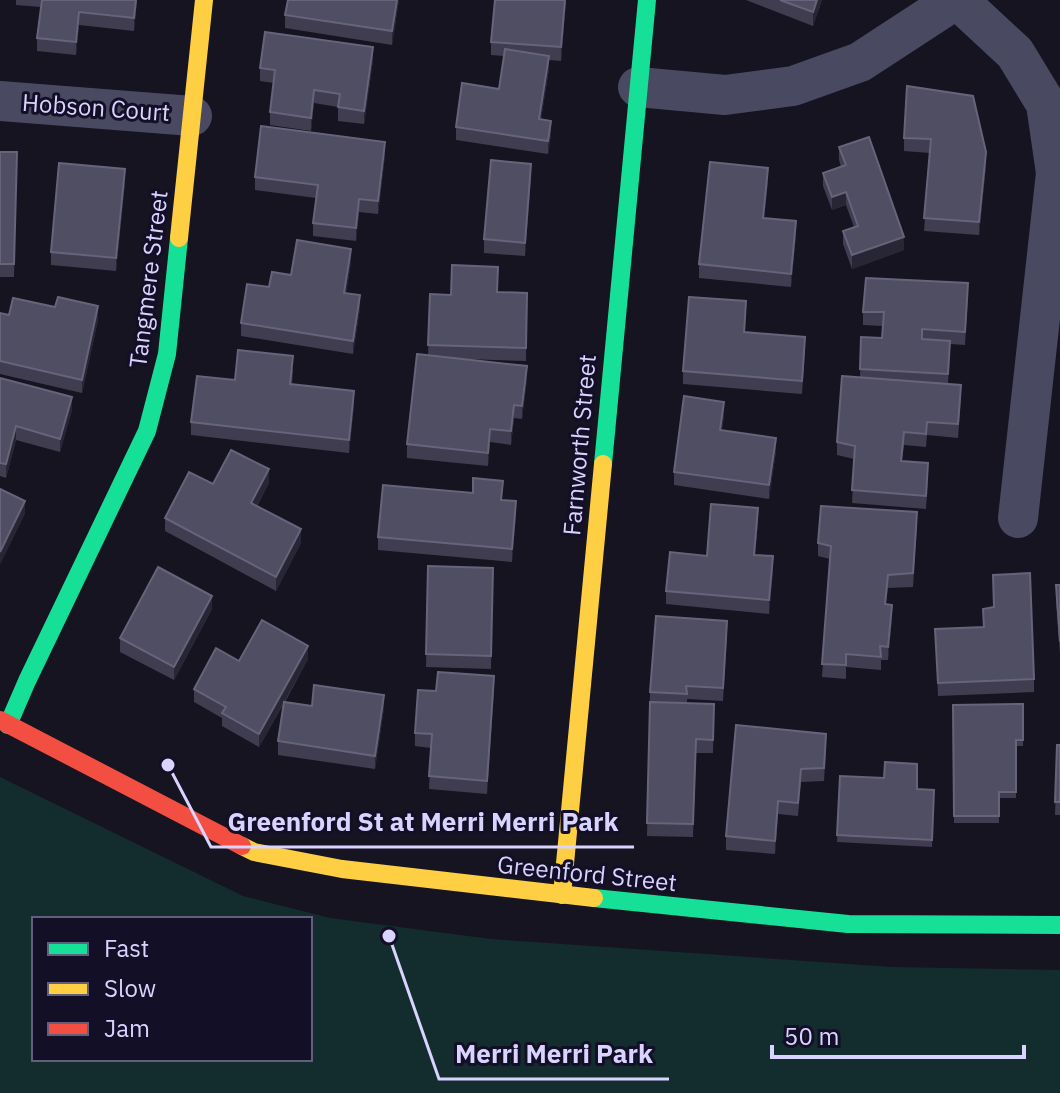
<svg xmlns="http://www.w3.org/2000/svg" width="1060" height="1093" font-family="'IBM Plex Sans',sans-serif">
<rect width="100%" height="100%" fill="#161421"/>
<!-- green -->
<path fill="#132c2d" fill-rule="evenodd" d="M0 777 243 896 330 918 491 939 892 967 1060 970V1093H0ZM310 919V1059H34V919Z"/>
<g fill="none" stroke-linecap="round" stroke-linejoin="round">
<!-- street -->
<g stroke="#4a4962" stroke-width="40">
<path d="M958 0 1015 53 1046 104 1056 173 1018 518"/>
<path d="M638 87 725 95 793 86 860 62 955 0"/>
<path d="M0 101 192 116"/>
</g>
<!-- fast -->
<g stroke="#16e098" stroke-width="18">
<path d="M603 464 647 0"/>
<path d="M8 725 27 681 147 431 167 354 179 238"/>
<path d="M594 898 848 924 1060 925"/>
</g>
<!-- slow -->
<g stroke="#ffcf43" stroke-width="18">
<path d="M179 238 204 0"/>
<path d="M242 846 254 852 342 869 594 898"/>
<path d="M562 895 603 464"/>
</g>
<!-- jam -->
<path stroke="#f24e42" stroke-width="18" d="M0 720 242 846"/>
</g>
<!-- wall -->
<g fill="#403d50">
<path d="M16 0H137L134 31 79 25 76 55 37 51V38L41 7 16 5Z"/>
<path d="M399 0 392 45 285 28V15Z"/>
<path d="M566 0 561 61 549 60V69L541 119 551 134 548 154 456 140V127L499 89 504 56 491 55V42Z"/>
<path d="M746 0H822L813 26Z"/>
<path d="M373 60 364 124 338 121V107L314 103 311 131 270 125V112L274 83 260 81V68Z"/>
<path d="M973 96 986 165 979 235 924 231 930 153 904 151V138Z"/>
<path d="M839 147 904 250 852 269 843 244V231L854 227 846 205 832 210 823 186V173L841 167 839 160Z"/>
<path d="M0 152H17L14 277H0Z"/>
<path d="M385 155 378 214 359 212 356 241 313 236V223L316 198 255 190V177Z"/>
<path d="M531 177 525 256 484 253V239Z"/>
<path d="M768 181 764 218 796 234 791 287 699 278V264Z"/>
<path d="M125 182 116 271 51 265V252Z"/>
<path d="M351 262 346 293 360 308 353 354 241 336V323L269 287 291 275Z"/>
<path d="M498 292 527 293 526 361 466 359 527 379 522 419 514 418 511 445 490 442 488 466 407 458V444L428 355 430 294 451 295Z"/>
<path d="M968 296 965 345 950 344 948 384 961 398 958 438 927 435 926 447 904 445 902 461 928 476 926 509 852 503 854 459 837 455V442L860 377 861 337 882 338 883 326 863 325V312Z"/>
<path d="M55 307 98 320 82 393 0 374V313L9 315Z"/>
<path d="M746 314 745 332 805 350 802 394 683 384V371Z"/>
<path d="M293 369 292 384 354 405 349 453 191 435V422L235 380Z"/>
<path d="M0 378 72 410 60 452 16 440 6 478 0 476Z"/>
<path d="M724 415 722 430 776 451 769 499 674 485V472Z"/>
<path d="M269 483 257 506 301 543 276 591 165 531V518L213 484Z"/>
<path d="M473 493 503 500 516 514 512 562 378 550V537Z"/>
<path d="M758 521 755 555 773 570 769 614 666 604V591L707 556Z"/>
<path d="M917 525 913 587 888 588 886 604 892 618 888 660H881V670L846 667V679L822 677 830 559 818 556V543Z"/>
<path d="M428 566 493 568 491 669 426 667Z"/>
<path d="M1056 585H1060V655L1056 599Z"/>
<path d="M212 609 174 680 120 652V638Z"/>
<path d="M983 609 1034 679V692L938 696 935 629 983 627Z"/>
<path d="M727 635 723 701 687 699V703L714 704 713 753H696L693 837 647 836 650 692Z"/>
<path d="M308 659 285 702 312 706 384 708 375 769 278 755V741L284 703 259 747 222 726V718L194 702V689L239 661Z"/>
<path d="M494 689 487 794 429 789 431 748 415 746V733L436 691Z"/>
<path d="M1023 704V746H1016V798H999V823H954L953 705Z"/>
<path d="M1057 745H1060V815H1055Z"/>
<path d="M826 747 824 781 801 782 798 816 778 814 775 854 726 850V836Z"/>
<path d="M840 776 917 789 934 790 932 847 837 842Z"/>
</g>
<!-- shaded-wall -->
<g fill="#282635">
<path d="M136 0H137L134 31V18Z"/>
<path d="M397 0H399L392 45V31Z"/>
<path d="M565 0H566L561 61V47Z"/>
<path d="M817 0H822L813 26V12Z"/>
<path d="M79 12V25L76 55V42Z"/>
<path d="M373 47V60L364 124V111Z"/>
<path d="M549 56V69L539 132V119Z"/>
<path d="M314 90V103L311 131V118Z"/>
<path d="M551 121V134L548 154V141Z"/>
<path d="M385 142V155L378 214V201Z"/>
<path d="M986 152V165L979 235V222Z"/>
<path d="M531 164V177L525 256V243Z"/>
<path d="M768 168V181L763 231V218Z"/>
<path d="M125 169V182L116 271V258Z"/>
<path d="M846 192V205L832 210V197Z"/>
<path d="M359 199V212L356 241V228Z"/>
<path d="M796 221V234L791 287V274Z"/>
<path d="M904 237V250L852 269V255Z"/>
<path d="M351 249V262L344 306V293Z"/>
<path d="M360 295V308L353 354V341Z"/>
<path d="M98 306V320L82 393V380Z"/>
<path d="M527 366V379L522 419V406Z"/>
<path d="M354 391V405L349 453V440Z"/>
<path d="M72 397V410L60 452V439Z"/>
<path d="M724 402V415L720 443V430Z"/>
<path d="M514 405V418L511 445V431Z"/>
<path d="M16 426V440L6 478V464Z"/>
<path d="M490 429V442L488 466V453Z"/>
<path d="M776 438V451L769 499V485Z"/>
<path d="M269 469V483L251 516V503Z"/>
<path d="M25 501V514L0 565V552Z"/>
<path d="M516 501V514L512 562V549Z"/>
<path d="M758 508V521L754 568V555Z"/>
<path d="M301 529V543L276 591V577Z"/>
<path d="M773 556V570L769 614V600Z"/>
<path d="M212 596V609L174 680V667Z"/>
<path d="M892 605V618L888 660V647Z"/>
<path d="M308 646V659L259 747V734Z"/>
<path d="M494 676V689L487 794V781Z"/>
<path d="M384 695V708L375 769V756Z"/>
<path d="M778 801V814L775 854V841Z"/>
</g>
<!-- building -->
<g fill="#504e63" stroke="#66637b" stroke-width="2">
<path d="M42 0H136L134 18 79 12 76 42 37 38Z"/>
<path d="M288 0H397L392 31 285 15Z"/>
<path d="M495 0H565L561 47 491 42Z"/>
<path d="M780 0H817L813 12Z"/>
<path d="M265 32 373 47 364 111 338 107 340 94 314 90 311 118 270 112 275 70 260 68Z"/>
<path d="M505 49 549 56 539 119 551 121 548 141 456 127 462 83 499 89Z"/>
<path d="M907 86 973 96 986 152 979 222 924 218 931 139 904 138Z"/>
<path d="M261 126 385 142 378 201 359 199 356 228 313 223 318 185 255 177Z"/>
<path d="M869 137 904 237 852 255 843 231 858 226 846 192 832 197 823 173 846 165 839 147Z"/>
<path d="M0 152H17L14 264H0Z"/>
<path d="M491 160 531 164 525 243 484 239Z"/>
<path d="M710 162 768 168 763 218 796 221 791 274 699 264Z"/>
<path d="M59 163 125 169 116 258 51 252Z"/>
<path d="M297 240 351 249 344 293 360 295 353 341 241 323 247 284 269 287 272 272 291 275Z"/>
<path d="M452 265 498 267 497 292 527 293 526 348 428 345 430 294 451 295Z"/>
<path d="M866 278 968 283 965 332 922 329V339L950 341 948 374 860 369 861 337 882 338 884 312H863Z"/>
<path d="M58 297 98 306 82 380 0 361V313L9 315 13 298 55 307Z"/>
<path d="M689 297 746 301 744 332 805 337 802 381 683 371Z"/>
<path d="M238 350 293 356 290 384 354 391 349 440 191 422 197 376 235 380Z"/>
<path d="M417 354 527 366 522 406 514 405 511 431 490 429 488 453 407 444Z"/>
<path d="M842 376 961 385 958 424 927 422 926 434 904 432 901 461 928 463 926 496 852 490 855 446 837 442Z"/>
<path d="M0 378 72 397 60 439 16 426 6 464 0 463Z"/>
<path d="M684 396 724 402 720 430 776 438 769 485 674 472Z"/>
<path d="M231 450 269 469 251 503 301 529 276 577 165 518 189 472 213 484Z"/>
<path d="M473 478 503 481 501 500 516 501 512 549 378 537 383 485 473 493Z"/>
<path d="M0 489 25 501 0 552Z"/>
<path d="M711 504 758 508 754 555 773 556 769 600 666 591 670 552 707 556Z"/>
<path d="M821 506 917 512 913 573 888 575 885 604 892 605 888 647 880 646 881 657 846 654V665L822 664 831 546 818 543Z"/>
<path d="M428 566 493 568 491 656 426 654Z"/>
<path d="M158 567 212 596 174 667 120 638Z"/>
<path d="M1030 573 1034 679 938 683 935 629 984 627 983 609 994 607 993 575Z"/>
<path d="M1056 585H1060V642Z"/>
<path d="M656 616 727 621 723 688 686 686 687 694 650 692Z"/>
<path d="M262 620 308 646 259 734 222 713 226 707 194 689 216 648 239 661Z"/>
<path d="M438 672 494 676 487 781 429 776 432 734 415 733 418 690 436 691Z"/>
<path d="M314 685 384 695 375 756 278 741 284 702 312 706Z"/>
<path d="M650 702 714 704 713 740 696 739 693 824 647 823Z"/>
<path d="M1023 704V740H1016V792H999V816H954L953 705Z"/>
<path d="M736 725 826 734 824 768 801 769 798 803 778 801 775 841 726 836Z"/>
<path d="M1057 745H1060V802H1055Z"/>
<path d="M885 762 917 764V789L934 790 932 840 837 835 840 776 884 778Z"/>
</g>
<g text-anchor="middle" stroke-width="6" stroke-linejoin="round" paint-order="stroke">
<!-- street labels -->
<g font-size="24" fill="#d9d4ff" stroke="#130f26">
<text transform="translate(96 108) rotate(4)" y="8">Hobson Court</text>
<text transform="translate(149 279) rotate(-83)" y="8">Tangmere Street</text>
<text transform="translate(580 445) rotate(-85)" y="8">Farnworth Street</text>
<text transform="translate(587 874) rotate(6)" y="8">Greenford Street</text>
</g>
</g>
<!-- callouts -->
<path fill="none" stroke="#d9d4ff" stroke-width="3" d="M168 765L211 847H634M389 936L439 1079H669"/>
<g fill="#d9d4ff" stroke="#130f26" stroke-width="3">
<circle cx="168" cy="765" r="8"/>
<circle cx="389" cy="936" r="8"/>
</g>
<g font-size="26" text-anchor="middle" font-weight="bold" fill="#d9d4ff" stroke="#130f26" stroke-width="6" stroke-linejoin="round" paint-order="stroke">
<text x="423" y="831">Greenford St at Merri Merri Park</text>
<text x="554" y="1063">Merri Merri Park</text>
</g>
<!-- legend -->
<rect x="32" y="917" width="280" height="144" fill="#130f26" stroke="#625e7d" stroke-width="2"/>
<rect x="48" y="943" width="40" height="12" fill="#16e098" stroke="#625e7d" stroke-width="2"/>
<text x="104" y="957" font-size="24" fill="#d9d4ff">Fast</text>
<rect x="48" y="983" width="40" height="12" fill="#ffcf43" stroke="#625e7d" stroke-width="2"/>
<text x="104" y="997" font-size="24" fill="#d9d4ff">Slow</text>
<rect x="48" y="1023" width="40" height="12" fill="#f24e42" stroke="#625e7d" stroke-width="2"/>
<text x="104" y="1037" font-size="24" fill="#d9d4ff">Jam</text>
<!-- scale -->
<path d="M772 1045v12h252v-12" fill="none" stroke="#d9d4ff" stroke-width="4"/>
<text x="784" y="1045" font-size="24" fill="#d9d4ff" stroke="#130f26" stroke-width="6" paint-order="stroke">50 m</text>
</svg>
